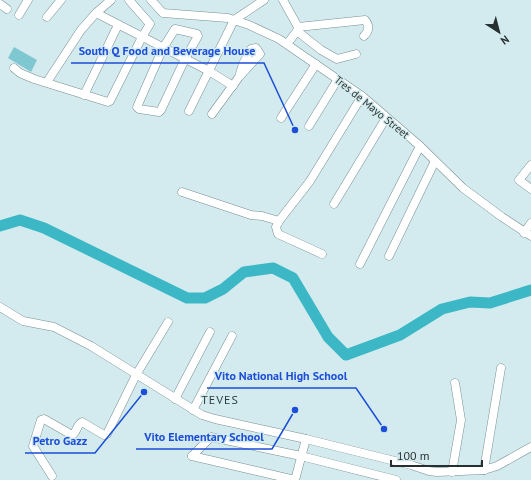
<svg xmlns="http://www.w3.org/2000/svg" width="531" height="480" font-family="'PT Sans',sans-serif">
<rect width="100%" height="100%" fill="#d3ebee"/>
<!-- green -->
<path fill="#7fc8d1" d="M14 47 37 60 31 72 8 58Z"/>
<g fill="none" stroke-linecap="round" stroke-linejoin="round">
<!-- river -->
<path stroke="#3cb7c5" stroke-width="11" d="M0 226 20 220 44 228 187 298H205L223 289 244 272 273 268 293 278 328 337 346 355 400 335 442 309 470 302 490 303 531 290"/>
<!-- minor casing -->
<g stroke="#798f92" stroke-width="9">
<g id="minor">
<path d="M151 0 163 13 228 18 249 25 279 39 362 96 420 146 463 188 502 217 531 236"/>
<path d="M283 0 298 27 297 31 287 44"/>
<path d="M0 4 7 9"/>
<path d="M96 13 209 71 233 86"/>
<path d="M19 15 28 0"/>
<path d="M47 17 61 0"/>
<path d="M298 27 365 20C370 26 369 31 364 36"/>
<path d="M175 29 197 34 198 36 185 59 161 110 159 112 139 109 137 107 163 48Z"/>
<path d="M297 31 321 50 337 59 356 54"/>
<path d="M14 68 20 73 34 79 108 102 110 101 142 37 150 24 129 0"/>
<path d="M47 82 81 30 96 13 111 0"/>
<path d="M84 95 118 25"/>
<path d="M189 111 234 20 264 0"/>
<path d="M212 114 239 77 260 54 256 48 251 49 243 64 239 77"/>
<path d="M281 118 316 64"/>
<path d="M309 126 338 79"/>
<path d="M531 165 519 180 531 189"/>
<path d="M182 192 251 215 262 216 279 221"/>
<path d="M334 204 386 118"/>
<path d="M524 233 531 223"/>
<path d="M322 254 278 234 276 227 279 221 310 181 362 96"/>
<path d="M389 256 435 161"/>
<path d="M360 264 420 146"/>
<path d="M0 307 23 321 54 327 91 346 202 415 215 419 306 439 411 465 429 471 437 472 484 470 497 466 531 447"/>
<path d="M175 399 210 332"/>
<path d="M193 410 232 336"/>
<path d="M192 456 211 437 301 456 396 480"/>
<path d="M192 456 295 480"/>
<path d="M484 470 501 368"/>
<path d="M452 472 461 420 455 383"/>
<path d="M52 476 33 446 41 420 44 419 72 435C77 433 76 425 82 422L104 435 107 434 136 375 168 322"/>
<path d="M295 480 306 439"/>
</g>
</g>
<!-- minor -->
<use href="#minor" stroke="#fff" stroke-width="8"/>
</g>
<g text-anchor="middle" stroke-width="3" stroke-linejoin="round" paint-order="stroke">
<!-- street labels -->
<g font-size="11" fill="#273031" stroke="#d3ebee">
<text transform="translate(372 107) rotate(39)" y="4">Tres de Mayo Street</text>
</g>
<!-- neighbourhood labels -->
<g font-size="12" letter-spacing="1" fill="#273a3c" stroke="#d3ebee">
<text x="220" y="404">TEVES</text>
</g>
</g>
<!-- callouts -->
<path fill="none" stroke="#1d4ed8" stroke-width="1.5" d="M295 130L264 63H71M384 429L356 388H207M295 410L272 449H136M144 392L95 453H25"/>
<g fill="#1d4ed8" stroke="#d3ebee" stroke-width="1.5">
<circle cx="295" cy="130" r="4"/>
<circle cx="384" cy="429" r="4"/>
<circle cx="295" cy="410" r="4"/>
<circle cx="144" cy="392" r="4"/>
</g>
<g font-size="12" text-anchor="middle" font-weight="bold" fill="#1d4ed8" stroke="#d3ebee" stroke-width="3" stroke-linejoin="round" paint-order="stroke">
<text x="167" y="55">South Q Food and Beverage House</text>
<text x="281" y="380">Vito National High School</text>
<text x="204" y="441">Vito Elementary School</text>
<text x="60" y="445">Petro Gazz</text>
</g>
<!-- north arrow -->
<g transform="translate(499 32) rotate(144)" stroke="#d3ebee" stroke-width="3" paint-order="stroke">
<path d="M0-3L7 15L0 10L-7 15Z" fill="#273031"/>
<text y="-6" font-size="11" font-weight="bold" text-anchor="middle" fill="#273031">N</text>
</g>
<!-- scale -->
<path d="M391 460v6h91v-6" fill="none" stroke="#273031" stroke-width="2"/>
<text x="397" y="460" font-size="12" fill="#273031" stroke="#d3ebee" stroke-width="3" paint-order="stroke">100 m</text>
</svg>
